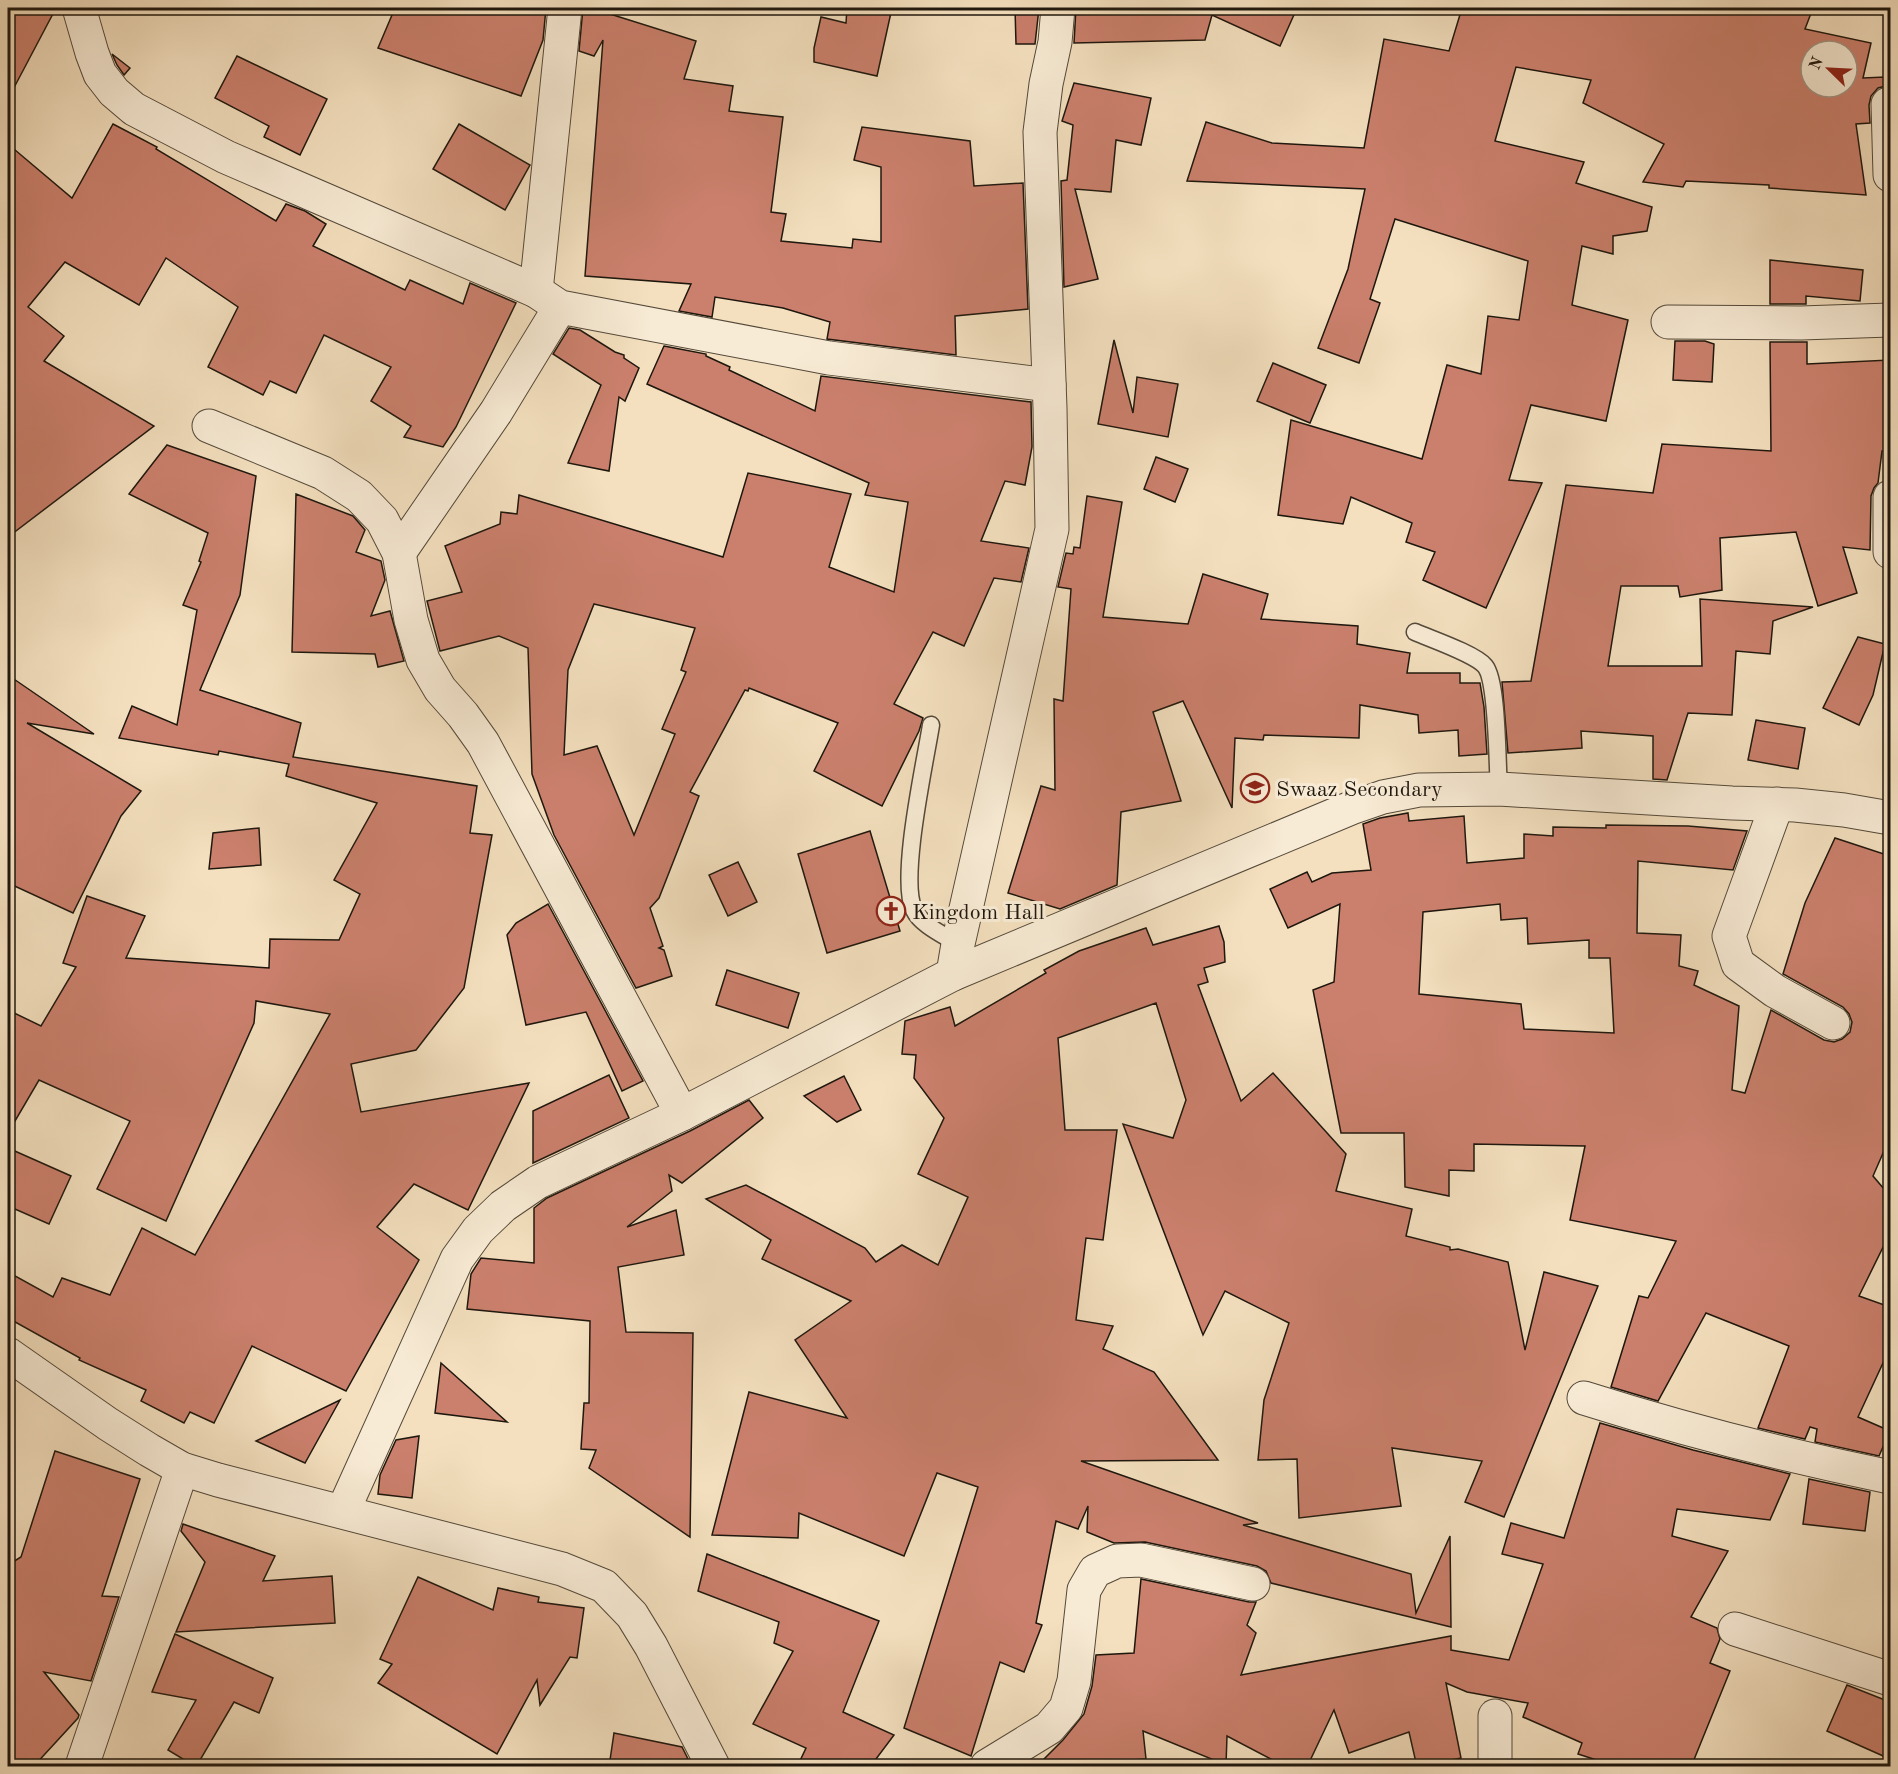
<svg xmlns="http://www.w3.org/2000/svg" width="1898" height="1774" font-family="'Old Standard TT',serif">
<rect width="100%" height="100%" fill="#f4e0bf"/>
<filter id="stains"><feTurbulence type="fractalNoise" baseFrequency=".00333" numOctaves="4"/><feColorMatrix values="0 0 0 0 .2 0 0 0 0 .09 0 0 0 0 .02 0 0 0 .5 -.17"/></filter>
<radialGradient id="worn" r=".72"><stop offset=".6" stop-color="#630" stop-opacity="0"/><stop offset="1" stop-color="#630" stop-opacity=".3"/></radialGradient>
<!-- building -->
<g fill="#cb806d" stroke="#1e170e" stroke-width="1.5" fill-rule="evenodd">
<path d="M8 8H56L8 99Z"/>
<path d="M395 8H546L543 40 521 96 378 48Z"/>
<path d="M583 8H591L696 41 684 79 733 86 729 111 783 117 771 212 786 214 781 241 852 248 853 239 881 242V167L854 160 862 127 970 141 974 186 1023 183 1028 309 955 316 956 355 827 339 830 322 783 308 715 297 712 317 679 311 691 284 585 276 603 40 594 56 579 51Z"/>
<path d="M847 8H892L877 76 814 62V48L821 17 846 23Z"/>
<path d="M1015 8H1039L1035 44H1016Z"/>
<path d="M1076 8H1297L1280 46 1212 15 1205 40 1074 43Z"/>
<path d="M1462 8H1813L1805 29 1871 43 1863 78 1885 77 1886 86 1878 88 1871 96 1869 105 1870 123 1856 124 1866 195 1769 188V185L1686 181 1683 187 1643 182 1664 144 1583 103 1591 80 1516 67 1495 141 1584 162 1576 183 1652 207 1647 231 1613 236V254L1582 246 1572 305 1628 320 1606 421 1531 405 1509 480 1542 483 1486 608 1423 580 1435 552 1406 542 1412 523 1351 497 1343 524 1278 515 1291 420 1422 459 1447 365 1481 374 1488 316 1519 320 1528 261 1395 219 1370 299 1380 303 1359 363 1318 348 1348 269 1365 189 1187 181 1206 122 1272 143 1364 148 1384 39 1449 51ZM1811 51H1847V87H1811Z"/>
<path d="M112 54 130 68 124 75 117 65Z"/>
<path d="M237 56 327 99 300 155 264 137 269 126 215 98Z"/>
<path d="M1074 83 1151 98 1141 145 1116 140 1111 192 1075 189 1098 279 1064 287 1061 181 1067 180 1073 125 1062 121Z"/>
<path d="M113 124 157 147 156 149 276 221 286 204 305 211 326 224 313 246 405 290 410 280 463 304 470 283 516 303 456 427 443 447 404 437 411 426 371 401 391 367 324 335 296 393 270 381 263 395 208 367 238 307 166 258 139 305 65 262 28 307 64 336 44 361 154 426 8 537V144L72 198Z"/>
<path d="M459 124 530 165 505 210 433 169Z"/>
<path d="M1770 260 1863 270 1860 301 1806 296V304H1770Z"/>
<path d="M569 328 580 330 615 352 624 355V358L639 368 625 401 619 397 609 471 568 463 601 385 553 354Z"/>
<path d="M1114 340 1133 413 1137 377 1178 384 1168 437 1098 424Z"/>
<path d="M1675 341H1705L1714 344 1712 382 1673 380Z"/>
<path d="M1770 342H1807V364L1890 360 1888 451H1882L1878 483 1874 488 1871 496 1870 550 1843 547 1857 593 1818 606 1796 532 1720 538 1722 590 1680 597 1678 586H1621L1608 666H1702L1700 599 1813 607 1773 621 1770 654 1736 651 1732 715 1688 713 1667 780 1653 779V736L1581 731 1582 748 1508 753 1502 682 1531 681 1566 485 1653 493 1662 444 1771 451Z"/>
<path d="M664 346 706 354V356L730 367 729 370 815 411 821 376 1031 402 1032 447 1025 485 1005 481 981 541 1029 548 1021 582 994 578 964 646 933 632 894 704 923 718 919 731 882 806 814 771 838 723 749 688 748 691 745 690 690 792 699 796 659 898 650 908 663 946 659 948 664 950 672 976 636 988 554 835 532 774 528 648 499 636 440 651 427 601 462 592 445 546 500 524 501 512 517 514 519 495 723 557 748 473 851 494 829 567 894 592 908 502 865 495 869 483 647 384ZM594 604 695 628 681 670 686 672 662 729 675 734 634 835 597 746 564 755 568 670Z"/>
<path d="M1273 363 1326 385 1310 423 1257 401Z"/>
<path d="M167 445 256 476 240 595 200 690 301 723 293 757 477 786 470 833 492 835 464 988 416 1050 351 1064 361 1112 529 1083 468 1210 414 1184 377 1227 419 1260 346 1391 252 1346 214 1423 190 1412 184 1423 141 1401 146 1390 79 1360 80 1358 8 1318V1272L53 1297 62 1278 110 1295 142 1228 195 1255 330 1014 256 1001 254 1023 166 1221 97 1189 130 1121 39 1080 8 1133V1010L41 1026 76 967 63 963 87 896 145 916 126 958 269 968 270 939 339 940 360 894 334 880 377 803 286 776 289 764 219 751 218 755 119 738 132 706 177 725 197 610 183 605 201 562 199 561 208 533 129 494Z"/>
<path d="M1156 457 1188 469 1175 502 1144 489Z"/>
<path d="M296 494 353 516 365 530 356 552 381 561 385 580 371 616 390 611 404 661 378 667 375 654 292 652Z"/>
<path d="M1087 496 1122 502 1103 617 1188 624 1203 574 1268 594 1261 619 1358 626 1357 644 1410 653 1407 673H1460V683H1480L1484 707 1487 754 1459 756 1458 730 1419 733 1418 715 1360 705 1359 738 1264 735 1263 740 1235 738 1232 808 1183 701 1153 712 1181 801 1121 812 1117 885 1060 909 1008 893 1041 786 1055 790 1054 699 1063 701 1071 589 1058 587 1066 553 1073 554 1074 547 1080 548Z"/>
<path d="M1858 637 1885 644 1873 695 1859 725 1823 708Z"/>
<path d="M8 675 94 734 27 723 141 791 121 816 73 913 8 883Z"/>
<path d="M1756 720 1805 728 1798 769 1748 760Z"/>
<path d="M1408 813 1409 821 1464 816 1467 863 1524 858V834L1553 836V827L1606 828V825L1688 826 1747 831 1733 870 1638 861 1637 933 1681 935 1679 966 1698 971 1694 985 1739 1006 1732 1090 1745 1093 1771 1010 1824 1040 1834 1042 1842 1039 1850 1032 1852 1022 1849 1014 1843 1007 1783 974 1805 903 1835 838 1890 856V1137L1873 1176 1890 1196V1233L1859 1296 1890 1307V1366L1883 1363 1858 1417 1890 1431 1879 1456 1815 1442 1817 1429 1810 1427 1805 1439 1758 1428 1789 1346 1706 1313 1658 1401 1611 1387 1639 1296 1648 1298 1676 1241 1570 1220 1585 1146 1474 1144V1171L1449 1170V1196L1405 1187 1404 1133H1341L1313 990 1334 982 1340 904 1288 928 1270 889 1307 872 1312 882 1332 873 1371 870 1363 824 1380 818ZM1500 904 1501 920 1527 918 1528 944 1589 940V958H1610L1614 1033 1524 1029 1521 1004 1419 994 1423 912Z"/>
<path d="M259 828 261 865 209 869 213 833Z"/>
<path d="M870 831 900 931 827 953 798 854Z"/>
<path d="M738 862 757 902 728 916 709 875Z"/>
<path d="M548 904 643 1081 622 1091 586 1012 526 1025 507 935 516 923Z"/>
<path d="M1219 926 1224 942 1225 962 1204 968 1208 982 1198 985 1241 1101 1273 1073 1346 1154 1336 1191 1412 1209 1406 1236 1450 1247V1250L1458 1249 1508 1262 1525 1350 1544 1272 1598 1286 1504 1517 1465 1502 1482 1461 1392 1448 1401 1506 1299 1518 1297 1459 1258 1460 1264 1400 1289 1323 1225 1291 1203 1335 1123 1124 1173 1138 1186 1100 1156 1003 1058 1038 1065 1130H1117L1103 1240 1086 1238 1076 1320 1113 1326 1103 1349 1154 1372 1218 1460 1081 1461 1258 1523 1243 1525 1411 1574 1416 1613 1450 1536 1451 1627 1271 1583 1266 1571 1257 1566 1145 1542 1114 1543 1087 1532 1088 1506 1078 1529 1056 1521 1036 1623 1042 1625 1024 1672 1000 1662 971 1756 904 1728 978 1487 937 1473 904 1556 799 1513 798 1538 712 1535 749 1392 847 1418 795 1340 851 1301 762 1259 771 1240 706 1199 746 1185 865 1248 876 1262 902 1245 938 1265 968 1197 918 1174 944 1118 914 1078 916 1055 902 1054 905 1021 950 1007 955 1026 1046 973 1044 970 1079 951 1146 928 1153 945Z"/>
<path d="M727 970 799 993 788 1028 716 1005Z"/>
<path d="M609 1075 629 1118 533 1163V1111Z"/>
<path d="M844 1076 861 1110 837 1122 804 1096Z"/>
<path d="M749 1100 763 1118 682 1183 669 1175 672 1191 627 1227 676 1210 684 1255 618 1267 626 1332 693 1333 690 1537 589 1468 596 1450 581 1449 584 1403H589L590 1321 467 1309 471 1274 481 1258 534 1263V1208L547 1198 690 1131Z"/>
<path d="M8 1148 71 1176 49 1224 8 1206Z"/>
<path d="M441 1363 507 1422 435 1413Z"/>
<path d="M340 1400 305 1463 256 1441Z"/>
<path d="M1600 1423 1693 1450 1790 1474 1770 1520 1677 1509 1672 1536 1728 1551 1691 1617 1717 1628 1720 1639 1710 1663 1730 1671 1691 1767H1618L1578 1754 1582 1743 1523 1717 1528 1703 1467 1692 1446 1683 1461 1758 1419 1767H1417L1409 1732 1349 1753 1334 1710 1307 1767H1286L1227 1736 1226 1765 1143 1731 1146 1759 1106 1762 1108 1767H1036L1063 1740 1084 1714 1092 1686 1096 1655 1134 1653 1141 1579 1249 1602H1256L1247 1625 1256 1633 1241 1675 1451 1636V1650L1509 1660 1543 1564 1502 1554 1511 1523 1564 1538Z"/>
<path d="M419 1436 412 1498 378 1494 380 1475 396 1440Z"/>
<path d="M55 1451 140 1479 102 1596 119 1597 91 1681 44 1672 79 1715 78 1718 33 1767H8V1565L21 1557Z"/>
<path d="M1809 1479 1870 1492 1865 1531 1803 1524Z"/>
<path d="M183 1524 275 1556 263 1581 332 1576 335 1623 176 1632 205 1562 181 1531Z"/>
<path d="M707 1554 879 1621 843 1712 894 1735 870 1767H797L806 1748 753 1724 793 1651 774 1643 779 1622 698 1591Z"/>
<path d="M418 1577 493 1610 498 1588 539 1597 538 1602 584 1608 577 1658 570 1657 540 1705 537 1680 497 1754 378 1683 392 1664 380 1659Z"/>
<path d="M175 1634 273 1678 259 1713 234 1702 196 1767 168 1750 196 1700 152 1692Z"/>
<path d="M1847 1685 1890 1702V1759L1827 1731Z"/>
<path d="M614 1733 682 1747 692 1767H609Z"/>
</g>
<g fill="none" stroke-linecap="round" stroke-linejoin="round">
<!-- service casing -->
<g stroke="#54493a" stroke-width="19">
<g id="service">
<path d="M1415 632C1431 639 1475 654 1485 666 1498 681 1497 766 1499 789"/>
<path d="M931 725C925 763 899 879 914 910 921 925 944 935 958 944"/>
</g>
</g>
<!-- minor casing -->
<g stroke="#54493a" stroke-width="35">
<g id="minor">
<path d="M79 8 92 53 100 74 114 92 134 109 226 157 536 291 560 307 829 358 1049 385"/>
<path d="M1888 104 1890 175"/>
<path d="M536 291 565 8"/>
<path d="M1668 322 1801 323 1890 320"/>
<path d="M209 426 323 473 359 496 382 520 399 553 411 620 423 660 440 689 463 715 483 743 682 1114"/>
<path d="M1890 497V552"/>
<path d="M399 553 496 412 560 307"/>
<path d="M1777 804 1729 936 1738 964 1775 991 1833 1023"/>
<path d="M953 974 958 944 1052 529 1050 408 1040 132 1046 84 1055 42 1058 8"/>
<path d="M8 1354 108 1424 149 1450 182 1469 218 1480 562 1569 604 1586 632 1615 651 1646 713 1766"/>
<path d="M1584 1398C1685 1430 1787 1456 1890 1477"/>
<path d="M343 1511 457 1259 478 1230 503 1206 538 1182 682 1114 953 974 1351 808 1383 797 1419 790 1499 789 1732 803 1795 805 1844 810 1890 818"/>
<path d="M1735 1629 1890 1679"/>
<path d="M1495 1716V1766"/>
<path d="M82 1766 182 1469"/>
<path d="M987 1766 1049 1728 1066 1708 1074 1681 1084 1590 1095 1571 1117 1561 1141 1560 1253 1584"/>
</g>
</g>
<!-- service -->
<use href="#service" stroke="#f8ebd5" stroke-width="16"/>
<!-- minor -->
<use href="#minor" stroke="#f8ebd5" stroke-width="33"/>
</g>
<!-- icons -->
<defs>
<g id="school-ring" transform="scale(1.5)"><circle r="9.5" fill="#f8ebd5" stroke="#8f2418" stroke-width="1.5"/><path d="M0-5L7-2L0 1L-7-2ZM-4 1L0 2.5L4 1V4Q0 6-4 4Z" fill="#8f2418"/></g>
<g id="church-ring" transform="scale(1.5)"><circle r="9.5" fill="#f8ebd5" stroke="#8f2418" stroke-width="1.5"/><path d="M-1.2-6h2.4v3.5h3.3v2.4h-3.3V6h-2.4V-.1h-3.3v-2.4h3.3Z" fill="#8f2418"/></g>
</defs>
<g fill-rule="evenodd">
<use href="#school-ring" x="1255" y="788"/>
<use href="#church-ring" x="891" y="911"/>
</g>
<g text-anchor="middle" stroke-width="6" stroke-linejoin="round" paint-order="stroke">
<!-- poi labels -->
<g font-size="22" fill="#1e170e" stroke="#f8ebd5" text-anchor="start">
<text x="1276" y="796">Swaaz Secondary</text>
<text x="912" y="919">Kingdom Hall</text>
</g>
</g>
<!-- margin -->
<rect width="1898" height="1774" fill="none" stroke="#f4e0bf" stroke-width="30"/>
<rect x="9" y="9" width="1880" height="1756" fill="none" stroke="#1e170e" stroke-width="3"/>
<rect x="15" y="15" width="1868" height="1744" fill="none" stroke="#1e170e" stroke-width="1.5"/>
<!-- north arrow -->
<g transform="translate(1829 69) rotate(294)"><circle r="28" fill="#f8ebd5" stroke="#a19685" stroke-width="1.5"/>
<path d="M0-4.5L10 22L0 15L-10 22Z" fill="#8f2418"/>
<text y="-9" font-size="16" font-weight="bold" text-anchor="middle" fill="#1e170e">N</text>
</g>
<rect width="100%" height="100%" filter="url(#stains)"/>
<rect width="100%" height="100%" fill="url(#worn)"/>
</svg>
